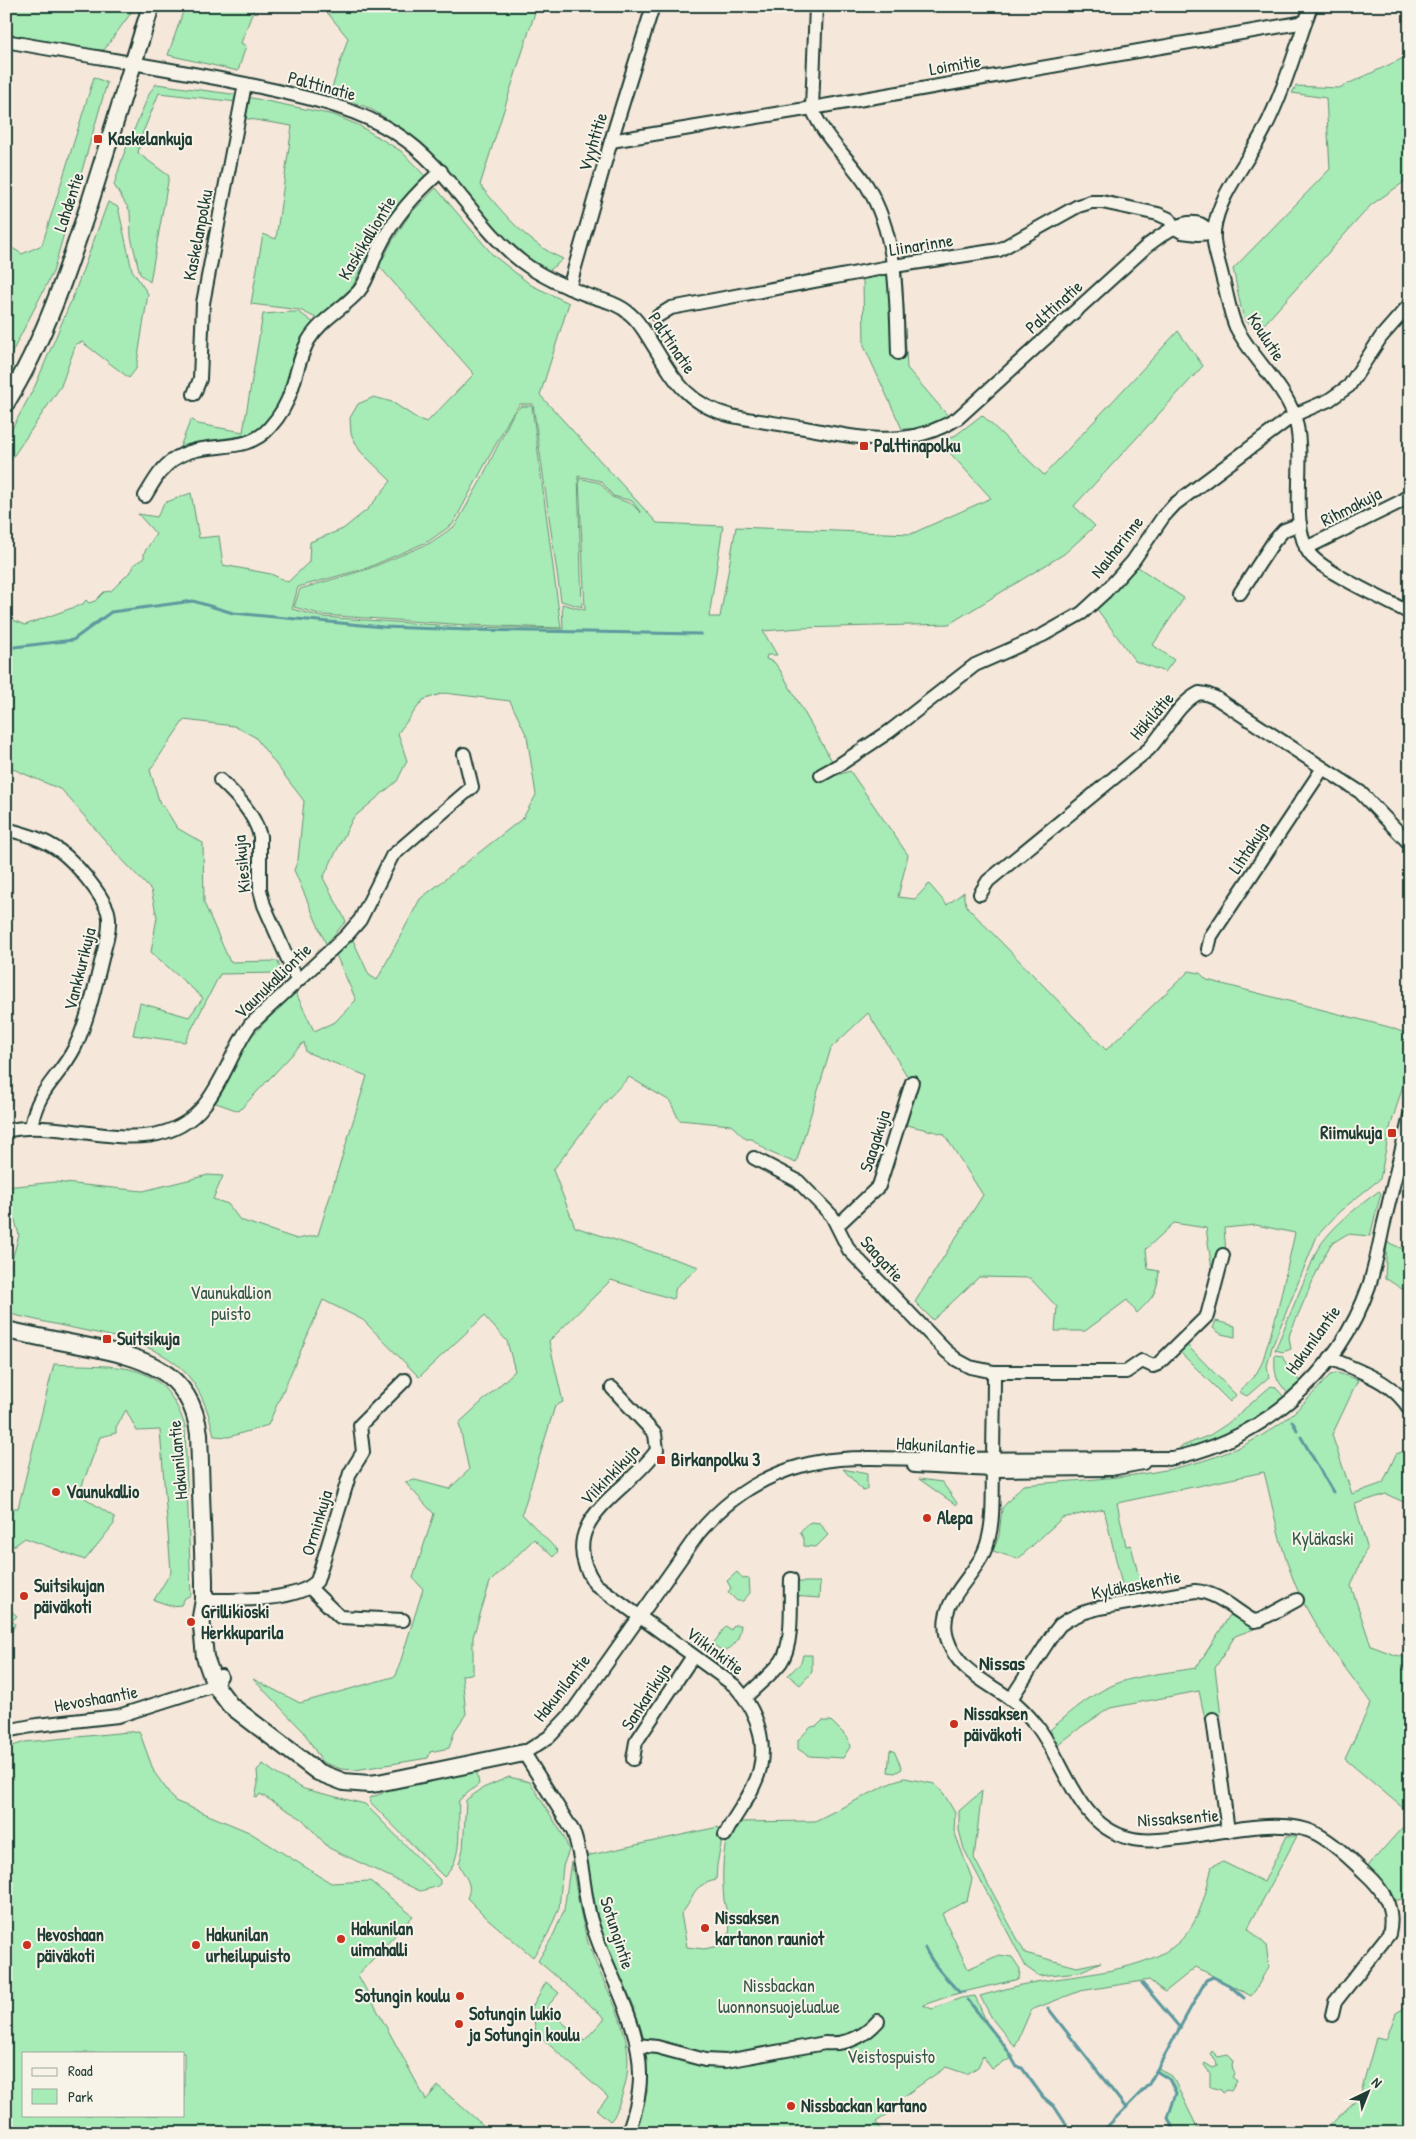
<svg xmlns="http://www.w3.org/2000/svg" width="1416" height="2139" font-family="'Patrick Hand',sans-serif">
<rect width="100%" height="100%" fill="#f5e7da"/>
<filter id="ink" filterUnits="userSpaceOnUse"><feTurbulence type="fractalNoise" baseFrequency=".02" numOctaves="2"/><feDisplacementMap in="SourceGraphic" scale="10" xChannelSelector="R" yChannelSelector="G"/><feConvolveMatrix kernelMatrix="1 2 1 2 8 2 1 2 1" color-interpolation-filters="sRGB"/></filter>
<g filter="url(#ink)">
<!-- green -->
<g fill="#a7ebb6" stroke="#639475" fill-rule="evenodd">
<path d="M6 6H136L104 50H86L6 36Z"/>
<path d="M185 6H255L241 43 246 46 238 71 168 55Z"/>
<path d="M322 6H537L480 185C504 214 527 243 563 259L549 271 524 258 504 241 444 166 397 125 369 108 330 94 348 38Z"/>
<path d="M1410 55V178L1371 205 1260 329C1256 327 1249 324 1246 321 1241 316 1236 279 1233 269L1330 169 1326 98 1292 93 1296 86 1339 88Z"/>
<path d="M94 77 107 83 53 272 6 364V244L22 254 42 245Z"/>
<path d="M156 84 239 95 237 102 159 93 141 137 138 153 169 176 150 282 140 274 131 237 130 211 114 185 123 156 150 92Z"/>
<path d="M247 97 334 115 358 125 401 151 426 177 395 211 375 238 353 286 318 319 300 310 251 304 263 234 276 239 292 126 243 118Z"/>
<path d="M436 188 493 255 531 285 569 303 540 395 657 523 723 526 709 617H720L736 527 911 534 991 498 940 442 956 435 982 415 1044 475 1178 331 1203 366 1074 506 1095 526 1064 554 949 624 801 628 763 631 777 655H767L766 659 774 662 780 670 832 761 824 779 850 771 908 855 898 897 915 899 929 884 947 905 964 892V899L968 908 1106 1050 1189 971 1200 973 1207 980 1389 1027 1410 1035V1062L1390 1128 1380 1179 1340 1211 1317 1236 1272 1347 1267 1366 1269 1377 1247 1396 1239 1392 1256 1374 1262 1363 1277 1313 1295 1233 1256 1225 1224 1228 1226 1254 1221 1273 1212 1270 1206 1228 1174 1223 1146 1249 1148 1269 1159 1271C1157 1294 1153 1297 1137 1313L1127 1300 1085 1331H1055L1057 1307 1030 1278 979 1277 933 1320 915 1302 983 1195 944 1134 903 1124 914 1087 868 1013 831 1048 796 1163 769 1152 752 1139H746L731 1125 679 1120 670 1101 629 1077 607 1100 553 1170 575 1227 699 1267 676 1287 673 1299 611 1280 549 1341 563 1402 555 1406 522 1514 558 1551 553 1557 534 1539 490 1582 473 1637V1674L462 1675 466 1714 455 1730 449 1748 430 1752 428 1758 355 1770 341 1769 322 1762 304 1732 253 1679 300 1703 396 1676 423 1589 413 1578 434 1514 405 1482 415 1480 449 1489 469 1470 459 1423 515 1371 507 1341 484 1316 419 1377 363 1320 323 1300 268 1425 229 1437 214 1436C199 1362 160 1346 92 1332 63 1326 35 1320 6 1313V1281L19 1235 6 1187 55 1182 143 1191 208 1175 223 1176 213 1199 228 1204 240 1220 297 1239 318 1235 367 1076 306 1052 304 1042 239 1111 213 1102 243 1045 295 991 314 1031 335 1022 356 1000 336 955 352 938 369 975 377 980 420 899 523 818 536 795 527 736 510 701 444 693 423 700 398 733 407 761 397 781 353 818 323 878 346 921 326 944 294 870 298 860 304 801 255 737 234 726 184 720 150 770 160 804 165 808 177 828 203 843 204 903 230 962 278 961 281 973 220 974 185 1042 133 1035 140 1003 189 1017 203 998 151 952 157 917 151 890 115 852 62 790 6 766V617L25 625 83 604 86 600 89 603 95 601 104 592 111 591 133 569V565L144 558V553L156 534 138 514 157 517 164 503 191 493 199 538 219 536 223 565 271 574 288 582 309 562 310 542 343 529 368 509 391 481 360 451 351 434 350 418 358 404 374 397 392 402 418 419 427 422 474 374 379 266 393 240 410 214ZM520 404H533L561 601 582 607 578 476 601 481 613 496 632 501 641 513 632 504 612 497 600 483 579 478 585 610 562 604 563 629 467 627 322 617 292 609 298 587 367 568 429 541 453 524 512 414Z"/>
<path d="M108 202 118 207 132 270 148 294 136 369 129 378 82 342 76 344 61 386 6 467V440L35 386 74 294Z"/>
<path d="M902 272 907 368 949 417 927 428 902 429 864 346 863 279Z"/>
<path d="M291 312H299L314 323 295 351 285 389 276 411 260 427 248 435 199 442 178 452 191 419 198 424 243 432 263 314Z"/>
<path d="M521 406H532L561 628 467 625 323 615 294 607 300 589 368 569 430 543 455 526 480 482 513 414Z"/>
<path d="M1138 567 1184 598 1153 645 1174 660 1165 672 1135 661 1097 609Z"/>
<path d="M1379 1191 1381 1193 1370 1236 1347 1234 1331 1244 1321 1262 1290 1333 1289 1338 1291 1349 1283 1352 1275 1350 1317 1250C1332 1226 1356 1208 1379 1191Z"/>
<path d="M1387 1242 1410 1252V1294L1385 1278Z"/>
<path d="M1216 1321 1235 1326V1337L1221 1334 1213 1328Z"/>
<path d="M1184 1342 1236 1395 1230 1402 1177 1349Z"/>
<path d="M1275 1355 1282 1356C1287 1367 1294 1371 1300 1383L1289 1395C1276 1379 1274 1376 1275 1355Z"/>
<path d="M54 1364C116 1368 162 1356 185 1426L191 1595 185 1598 181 1605 172 1606 154 1600 171 1572 160 1430 137 1431 126 1410 116 1427V1433L100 1437 79 1494 114 1517V1524L85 1560 25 1538 14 1546 6 1539V1508H18Z"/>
<path d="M1338 1373 1358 1380 1332 1435 1352 1494 1383 1483 1396 1454 1410 1449V1505L1386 1494 1355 1504 1367 1547 1351 1586 1371 1646 1395 1655 1410 1658V1814L1345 1759 1371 1703C1342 1663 1309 1623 1292 1576 1279 1543 1273 1507 1264 1472L1117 1503 1126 1546 1131 1545 1142 1590 1124 1593 1104 1509 1062 1518 1018 1559 993 1551 999 1536 1002 1508 1023 1485C1109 1477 1201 1478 1275 1427 1296 1413 1313 1394 1330 1375Z"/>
<path d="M1271 1386 1275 1387 1285 1398 1270 1411 1217 1440 1181 1451 1180 1447 1210 1435 1227 1424Z"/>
<path d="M843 1469 867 1474V1490L863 1491Z"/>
<path d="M919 1479 942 1482 957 1503 956 1505Z"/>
<path d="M811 1522 820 1523 828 1535 816 1547 804 1546V1539L800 1532 806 1525Z"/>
<path d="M737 1572 743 1579 749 1578 750 1593 743 1601H737L728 1592 731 1588 727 1581Z"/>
<path d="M796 1582H820L819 1598 793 1596Z"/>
<path d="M6 1606 17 1616 12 1621 15 1624 11 1633 6 1634Z"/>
<path d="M1230 1615 1254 1629 1235 1636 1215 1668 1221 1716 1205 1719 1199 1691 1110 1708 1081 1727 1058 1745 1050 1730C1073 1710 1096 1689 1127 1680 1149 1674 1173 1672 1196 1668Z"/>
<path d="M734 1625H741C740 1637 735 1649 722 1651L713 1644 726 1626 731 1630Z"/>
<path d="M803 1655H812V1672L800 1685 788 1675 801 1663Z"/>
<path d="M822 1721H831L848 1738 850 1747 843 1758 809 1756 798 1749V1740L811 1727 817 1726Z"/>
<path d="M139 1731 154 1772 175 1801 249 1832 331 1883 370 1881 413 1916 358 1975 426 2100 438 2086 492 2133H6V1748L25 1742ZM24 2053H184V2115H24Z"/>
<path d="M890 1750 894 1751 902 1769 895 1773 888 1772Z"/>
<path d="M263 1764 278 1775 304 1789 365 1804 440 1880V1884L436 1887 420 1891 329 1848 302 1819 260 1794 257 1798 255 1797 258 1784 257 1770Z"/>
<path d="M476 1769 479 1784 459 1800C457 1824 465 1858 444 1877L371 1803 369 1798 383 1793V1789Z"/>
<path d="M509 1777 530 1782 563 1835 569 1850 563 1866 559 1908 548 1934 533 1957 488 1919 467 1898C474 1883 464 1877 459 1864L463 1849 466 1800 483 1788Z"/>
<path d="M905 1778 935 1784 944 1794 955 1813 954 1831 972 1879 967 1900 942 1914 968 1969 999 1955 1012 1957 1020 1969 1019 1979 959 1993 923 2005 932 2009 961 1998 975 1996 987 2023 1014 2057 992 2069 983 2056 978 2067 967 2074 946 2067 900 2099 888 2114 876 2122 883 2133H636L647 2092 644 2040 633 2004 601 1935 586 1856 718 1827 723 1834 717 1865 716 1880C688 1887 697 1896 681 1914L687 1947 704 1949 724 1945C735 1929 727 1917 724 1900 722 1881 722 1856 727 1838 729 1832 735 1827 738 1822L815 1821 897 1780Z"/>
<path d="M982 1791 974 1858 1025 1953 1077 1967 1101 1962 1079 1972 1039 1976 1026 1967 964 1849 959 1830V1811Z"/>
<path d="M1410 1819V1897L1394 1901 1390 1890 1367 1867Z"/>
<path d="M1287 1836H1297L1248 1928 1266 1945 1269 1967C1261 1977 1259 1987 1251 1996L1196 1967 1165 1992 1149 1980 1080 1991 1031 2010 1015 2047 993 2020 980 1996C999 1991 1017 1985 1036 1982 1077 1975 1147 1971 1179 1942 1200 1922 1206 1892 1212 1866L1223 1862 1264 1882Z"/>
<path d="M571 1861C576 1884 579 1909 585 1932 600 1990 645 2034 621 2098 618 2105 616 2117 610 2121L597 2110 608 2097 536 2033 532 2007 546 1982 559 1993 546 2008 584 2041 605 2018 538 1961 553 1936 564 1910Z"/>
<path d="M1410 2005V2133H1322L1360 2096 1376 2038 1386 2040 1396 2013Z"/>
<path d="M1212 2051 1218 2057 1228 2055 1233 2060 1232 2066 1234 2074 1232 2077 1237 2081 1231 2091 1227 2090 1223 2093 1221 2090 1210 2087V2073L1204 2065 1205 2063 1213 2068 1217 2066 1216 2060 1210 2054Z"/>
<path d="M1158 2068 1172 2076 1200 2133H1175L1168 2118 1176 2093 1169 2079 1156 2071Z"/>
</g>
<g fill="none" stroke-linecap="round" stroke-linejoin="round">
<!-- stream -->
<g stroke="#5d999e" stroke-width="3">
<path d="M6 648 73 640 111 612 193 601 233 613 383 627 470 630 701 634"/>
<path d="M1292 1421 1297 1430"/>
<path d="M1301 1437 1333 1492"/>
<path d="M925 1948C933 1965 946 1978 959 1992H965"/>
<path d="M1142 1983 1180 2028"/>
<path d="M968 2000 1006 2048 1017 2067 1022 2068 1043 2097 1054 2106 1069 2129V2133"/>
<path d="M1048 2008 1126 2108"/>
<path d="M1156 2071 1169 2079 1176 2093 1168 2118 1175 2133"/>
<path d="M1101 2133 1149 2084 1206 1980 1213 1977 1229 1985 1244 1998"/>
</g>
<!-- minor casing -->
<g stroke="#1f3d34" stroke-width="16">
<g id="minor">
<path d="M816 6 812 108C824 139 850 159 867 186 898 237 896 296 898 353"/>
<path d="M1311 6C1296 48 1284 91 1264 130 1248 162 1218 195 1214 231 1212 245 1219 262 1222 276 1227 293 1229 311 1236 327 1252 359 1282 382 1294 415 1308 455 1288 521 1309 553 1321 571 1388 601 1410 613"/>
<path d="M6 41C91 57 176 69 260 87 308 98 355 107 397 134 449 167 474 225 522 262 542 277 564 286 587 295 602 300 618 303 630 314 640 322 646 334 653 345 675 381 688 405 732 416 756 421 781 424 805 428 860 438 908 450 958 418L1148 245C1162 235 1182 218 1200 224 1204 226 1209 230 1214 233"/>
<path d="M611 141 812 108 1305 22"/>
<path d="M569 288 611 141 653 6"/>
<path d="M658 316 671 308 894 266 999 250 1078 206 1091 202H1102L1158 214 1169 219 1175 228 1182 232 1198 234 1214 233"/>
<path d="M194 394 200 379 203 303 245 84"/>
<path d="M145 496C153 483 160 469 173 460 203 438 245 457 270 427 279 417 287 404 291 391 297 374 299 358 308 341 321 319 343 309 359 291 368 280 372 263 378 250 393 218 415 194 441 171"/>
<path d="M1306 548 1398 503 1410 495"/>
<path d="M1240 593 1274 541 1284 530 1300 524"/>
<path d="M821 775 839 765 890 731 975 665 1043 635 1082 613 1106 591 1133 561 1163 517 1175 504 1294 415 1329 400 1349 386 1381 337 1410 304"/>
<path d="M220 780C237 796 254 813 260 836V890L264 905 297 980"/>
<path d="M6 829C25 834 44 839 60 851 75 862 102 894 108 912 110 920 109 930 107 939 98 972 90 1016 75 1047 59 1079 38 1087 31 1127"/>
<path d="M980 894 988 881 1149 749C1166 731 1176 705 1199 693L1206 694 1216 698 1349 785 1360 792 1410 844"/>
<path d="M1208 949 1211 936 1323 768"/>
<path d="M6 1131C69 1115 156 1168 205 1104 224 1080 233 1049 250 1025L347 935 360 920 392 856 472 787 464 754"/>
<path d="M754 1158 798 1181 832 1216 849 1250 946 1351 957 1360 970 1367 994 1372H1126L1142 1361 1153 1366 1158 1364 1207 1316 1223 1255"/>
<path d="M838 1225 879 1186 912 1082"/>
<path d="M1330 1358C1360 1372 1392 1380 1410 1410"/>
<path d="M994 1372C994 1404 993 1437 993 1469 992 1495 995 1528 984 1552 971 1581 937 1602 947 1638 957 1670 984 1680 1009 1698 1019 1705 1029 1716 1037 1726 1066 1764 1077 1825 1129 1838 1147 1843 1169 1839 1187 1837 1223 1832 1284 1816 1317 1834 1335 1844 1350 1859 1365 1873 1384 1890 1395 1908 1389 1934L1335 2002 1332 2015"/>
<path d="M612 1388 655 1434 657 1450C627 1494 552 1521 595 1584L735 1686C760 1714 771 1752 753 1787 745 1804 733 1818 725 1835"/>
<path d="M1168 1459C1260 1442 1338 1375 1369 1286 1375 1267 1379 1247 1383 1227 1392 1190 1401 1153 1410 1116"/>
<path d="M914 1466 993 1470 1111 1469 1143 1463"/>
<path d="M310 1588 340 1617 403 1620"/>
<path d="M204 1600C234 1600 297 1602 317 1581L350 1473 363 1452 360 1425 405 1380"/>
<path d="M745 1698C756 1686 771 1675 781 1662 794 1644 790 1601 791 1579"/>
<path d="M1011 1699 1053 1634 1060 1625 1069 1619 1082 1613 1099 1608 1195 1591C1218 1592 1235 1611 1254 1621L1260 1620 1297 1600"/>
<path d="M1213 1719 1228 1831"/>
<path d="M6 1731 37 1725 118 1716 215 1685 221 1676"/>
<path d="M633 1759 636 1742 693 1656"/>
<path d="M637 2045 657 2047 705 2060 726 2061 825 2043C847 2045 864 2037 878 2021"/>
<path d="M628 2133C634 2115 640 2096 640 2077 641 2019 605 1972 590 1917 583 1889 583 1858 573 1831L524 1753 549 1737 570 1715 698 1534C726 1500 762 1476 804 1465 845 1454 891 1459 932 1459 1013 1458 1094 1458 1175 1458"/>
</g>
</g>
<!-- major casing -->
<g stroke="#1f3d34" stroke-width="20">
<g id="major">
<path d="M6 403C45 340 68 269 91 199 111 135 131 71 151 6"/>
<path d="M6 1330C33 1336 59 1341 85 1346 141 1357 191 1369 199 1434L204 1580V1600L201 1617 205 1657 215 1685 230 1705 318 1772 344 1782 369 1784 378 1783 524 1753"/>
</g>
</g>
<!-- minor -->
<use href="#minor" stroke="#f7f3e8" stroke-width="12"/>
<!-- major -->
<use href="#major" stroke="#f7f3e8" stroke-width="16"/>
</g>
</g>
<!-- markers -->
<g fill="#c8321e" stroke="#f7f3e8" stroke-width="2">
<rect x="93" y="134" width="10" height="10" rx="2.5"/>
<rect x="859" y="441" width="10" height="10" rx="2.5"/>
<rect x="1387" y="1128" width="10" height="10" rx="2.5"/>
<rect x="102" y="1334" width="10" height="10" rx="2.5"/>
<rect x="656" y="1455" width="10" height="10" rx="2.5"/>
<circle cx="56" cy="1492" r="5"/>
<circle cx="927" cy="1518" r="5"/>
<circle cx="24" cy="1596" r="5"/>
<circle cx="191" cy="1622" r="5"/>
<circle cx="954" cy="1724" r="5"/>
<circle cx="705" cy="1928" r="5"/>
<circle cx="341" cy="1939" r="5"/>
<circle cx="27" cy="1945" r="5"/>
<circle cx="196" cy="1945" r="5"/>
<circle cx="460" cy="1996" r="5"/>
<circle cx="459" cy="2024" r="5"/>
<circle cx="791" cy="2106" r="5"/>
</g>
<g text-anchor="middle" stroke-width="4" stroke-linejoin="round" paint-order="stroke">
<!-- street labels -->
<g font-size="18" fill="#1f3d34" stroke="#f7f3e8">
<text transform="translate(955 65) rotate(-10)" y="6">Loimitie</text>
<text transform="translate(322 86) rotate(15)" y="6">Palttinatie</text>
<text transform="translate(593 142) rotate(-73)" y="6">Vyyhtitie</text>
<text transform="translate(69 202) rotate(-72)" y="6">Lahdentie</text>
<text transform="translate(198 235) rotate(-79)" y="6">Kaskelanpolku</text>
<text transform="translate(367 238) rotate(-59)" y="6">Kaskikalliontie</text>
<text transform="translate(921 245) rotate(-9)" y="6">Liinarinne</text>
<text transform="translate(1054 307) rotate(-42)" y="6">Palttinatie</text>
<text transform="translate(1266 337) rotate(57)" y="6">Koulutie</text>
<text transform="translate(672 343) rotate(56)" y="6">Palttinatie</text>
<text transform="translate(1351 507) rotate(-27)" y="6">Rihmakuja</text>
<text transform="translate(1117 547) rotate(-52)" y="6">Nauharinne</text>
<text transform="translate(1152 716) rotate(-49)" y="6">Häkilätie</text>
<text transform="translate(1249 848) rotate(-56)" y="6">Lihtakuja</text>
<text transform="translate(242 864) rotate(-95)" y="6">Kiesikuja</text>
<text transform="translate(80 969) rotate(-76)" y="6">Vankkurikuja</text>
<text transform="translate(273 981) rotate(-44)" y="6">Vaunukalliontie</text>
<text transform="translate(875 1141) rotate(-72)" y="6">Saagakuja</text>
<text transform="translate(882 1259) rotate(48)" y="6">Saagatie</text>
<text transform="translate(1313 1340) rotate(-54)" y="6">Hakunilantie</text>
<text transform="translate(936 1446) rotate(4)" y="6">Hakunilantie</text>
<text transform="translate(178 1460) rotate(-95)" y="6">Hakunilantie</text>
<text transform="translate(610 1475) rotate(-46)" y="6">Viikinkikuja</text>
<text transform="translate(317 1523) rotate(-73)" y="6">Orminkuja</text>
<text transform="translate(1136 1585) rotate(-11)" y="6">Kyläkaskentie</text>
<text transform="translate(715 1651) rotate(37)" y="6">Viikinkitie</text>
<text transform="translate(562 1688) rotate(-52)" y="6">Hakunilantie</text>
<text transform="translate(646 1697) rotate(-57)" y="6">Sankarikuja</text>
<text transform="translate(96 1699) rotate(-10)" y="6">Hevoshaantie</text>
<text transform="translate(1178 1818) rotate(-4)" y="6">Nissaksentie</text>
<text transform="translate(617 1933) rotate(72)" y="6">Sotungintie</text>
</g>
<!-- poi labels -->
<g font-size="18" font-weight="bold" fill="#1f3d34" stroke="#f7f3e8" text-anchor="start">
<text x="108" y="145">Kaskelankuja</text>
<text x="874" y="452">Palttinapolku</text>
<text x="1382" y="1139" text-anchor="end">Riimukuja</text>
<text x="117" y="1345">Suitsikuja</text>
<text x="671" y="1466">Birkanpolku 3</text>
<text x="66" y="1498">Vaunukallio</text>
<text x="937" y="1524">Alepa</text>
<text x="34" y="1592">Suitsikujan<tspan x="34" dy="21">päiväkoti</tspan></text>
<text x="201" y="1618">Grillikioski<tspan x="201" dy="21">Herkkuparila</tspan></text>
<text x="964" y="1720">Nissaksen<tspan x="964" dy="21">päiväkoti</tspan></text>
<text x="715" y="1924">Nissaksen<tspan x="715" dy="21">kartanon rauniot</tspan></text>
<text x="351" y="1935">Hakunilan<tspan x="351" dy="21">uimahalli</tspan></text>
<text x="37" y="1941">Hevoshaan<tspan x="37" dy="21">päiväkoti</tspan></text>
<text x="206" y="1941">Hakunilan<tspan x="206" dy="21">urheilupuisto</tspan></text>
<text x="450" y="2002" text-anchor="end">Sotungin koulu</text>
<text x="469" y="2020">Sotungin lukio<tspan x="469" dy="21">ja Sotungin koulu</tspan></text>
<text x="801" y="2112">Nissbackan kartano</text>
</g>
<!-- park labels -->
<g font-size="18" fill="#335748" stroke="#f7f3e8">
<text x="231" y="1299">Vaunukallion<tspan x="231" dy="21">puisto</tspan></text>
<text x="1323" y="1545">Kyläkaski</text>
<text x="779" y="1992">Nissbackan<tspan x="779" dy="21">luonnonsuojelualue</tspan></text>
<text x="891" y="2063">Veistospuisto</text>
</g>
<!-- quarter labels -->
<g font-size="20" font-weight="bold" fill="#1f3d34" stroke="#f7f3e8">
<text x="1002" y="1670">Nissas</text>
</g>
</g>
<!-- margin -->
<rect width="1416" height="2139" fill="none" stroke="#f7f3e8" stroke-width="25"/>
<rect x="12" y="12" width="1391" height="2114" fill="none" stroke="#1f3d34" stroke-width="2" filter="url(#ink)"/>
<!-- legend -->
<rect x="22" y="2052" width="162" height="65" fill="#f7f3e8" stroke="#a1aaa0"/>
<rect x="32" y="2068" width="25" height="8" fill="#f7f3e8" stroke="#a1aaa0"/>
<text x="68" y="2076" font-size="15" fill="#1f3d34">Road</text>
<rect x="32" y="2089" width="25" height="15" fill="#a7ebb6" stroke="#a1aaa0"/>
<text x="68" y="2102" font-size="15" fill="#1f3d34">Park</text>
<!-- north arrow -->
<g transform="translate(1368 2092) rotate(43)" stroke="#f7f3e8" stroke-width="4" paint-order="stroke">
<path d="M0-4L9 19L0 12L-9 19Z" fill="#1f3d34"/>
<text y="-8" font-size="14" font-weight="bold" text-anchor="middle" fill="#1f3d34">N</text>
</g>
</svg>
